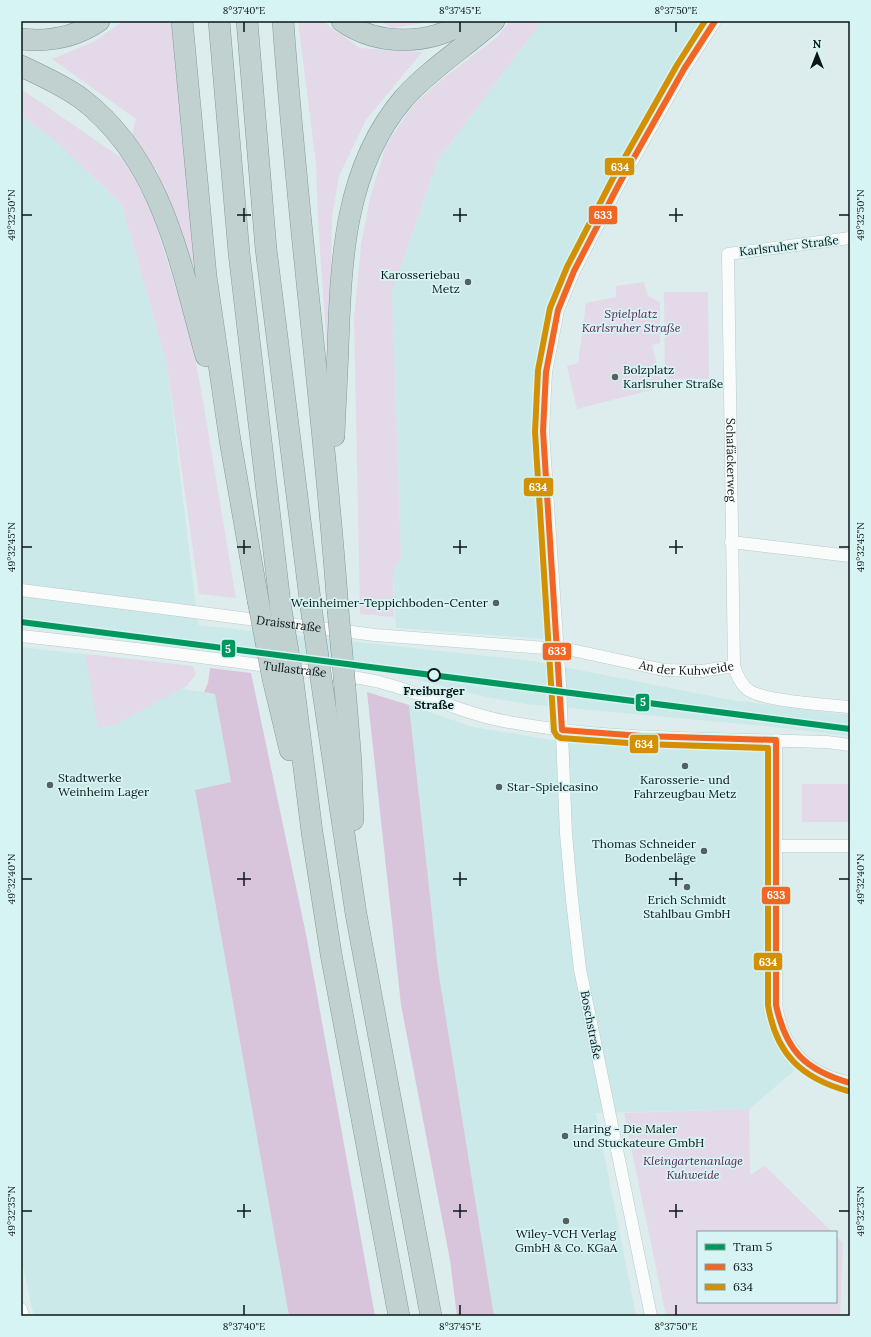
<svg xmlns="http://www.w3.org/2000/svg" width="871" height="1337" font-family="Lora,serif">
<rect width="100%" height="100%" fill="#ddeded"/>
<!-- built -->
<g fill="#cbe9e8">
<path d="M542 21H709L694 40 611 185 567 269 548 317 537 370 535 431 546 639 396 628 393 572 401 559 392 292 438 160Z"/>
<path d="M21 115 58 143 122 205 167 365 198 625 533 661 731 700 850 715V736L775 727 526 704 486 697 398 675 21 627Z"/>
<path d="M21 647 179 665 177 688 215 694 231 783 195 791 289 1316H34L21 1258Z"/>
<path d="M409 705 473 727 551 740 767 749 774 1019 777 1040 794 1071 749 1109 596 1113 636 1316H494L438 969Z"/>
</g>
<!-- green -->
<g fill="#e4d9e8">
<path d="M123 21H173L197 295 170 205 156 168 126 162 151 210 190 332 202 395 236 598 199 594 167 365 122 205 58 143 21 115V89L126 161 136 119 52 59 95 41Z"/>
<path d="M298 21H324L330 27 360 48 422 52 366 120 339 176 332 218 329 376 318 222 316 164Z"/>
<path d="M379 21H436L392 28Z"/>
<path d="M510 21H542L438 160 392 292 401 559 393 572 394 617 360 614 354 318 361 245 370 198 386 145 413 105 441 80 497 37Z"/>
<path d="M644 282 648 296 660 302V343L652 345 663 387 577 409 567 366 578 363 586 303 616 297V286Z"/>
<path d="M664 292H708L709 379H665Z"/>
<path d="M85 654 193 666 196 674 187 686 114 725 98 728Z"/>
<rect x="802" y="784" width="48" height="38"/>
<path d="M749 1109 750 1175 765 1166 832 1232H698V1302H836V1236L843 1243 840 1316H666L624 1113Z"/>
</g>
<!-- forest -->
<g fill="#d8c5db">
<path d="M210 668 251 673 307 939 375 1316H289L195 790 231 782 215 694 204 692 208 683Z"/>
<path d="M367 692 409 705 438 969 494 1316H457L450 1260 401 1005Z"/>
</g>
<g fill="none" stroke-linecap="round" stroke-linejoin="round">
<!-- minor casing -->
<g stroke="#bcc9c9" stroke-width="13">
<g id="minor">
<path id="s1" d="M850 238 728 254 734 666C737 675 741 686 750 691 766 701 828 705 850 707"/>
<path d="M731 542 850 556"/>
<path id="s2" d="M21 590 375 635 572 650 664 670 702 671 734 666"/>
<path id="s3" d="M21 636C105 645 190 655 274 667 307 671 342 674 375 681 419 691 460 713 504 721 608 741 722 738 827 742L850 745"/>
<path d="M776 740V1005C783 1050 806 1073 850 1083"/>
<path d="M775 846H850"/>
<path d="M21 1309 23 1316"/>
<path d="M651 1316 580 969 572 900 566 834 560 684 543 431 546 372 558 310 574 271 619 184 684 69 715 21"/>
</g>
</g>
<!-- motorway casing -->
<g stroke="#849b9b" stroke-width="22">
<g id="motorway">
<path d="M182 21 206 276 230 440 258 600"/>
<path d="M219 21 239 253 280 603"/>
<path d="M247 21 266 249 311 607"/>
<path d="M283 21C297 218 324 414 338 610"/>
<path d="M342 21C377 46 430 46 466 21"/>
<path d="M21 39C48 42 76 37 99 21"/>
<path d="M21 66C42 76 63 85 82 99 163 161 180 264 206 356"/>
<path d="M334 436C335 407 337 378 338 348 341 261 344 168 404 98 430 69 465 47 494 21"/>
<path d="M273 679 290 750"/>
<path d="M293 681 312 832 331 954 399 1316"/>
<path d="M322 685 356 914 431 1316"/>
<path d="M345 688 351 762 353 820"/>
</g>
</g>
<!-- minor -->
<use href="#minor" stroke="#fafcfc" stroke-width="12"/>
<!-- motorway -->
<use href="#motorway" stroke="#c0d1d0" stroke-width="21"/>
<!-- motorway-bridge casing -->
<g stroke="#849b9b" stroke-width="22" stroke-linecap="butt">
<g id="motorway-bridge">
<path d="M258 600 273 679"/>
<path d="M280 603 293 681"/>
<path d="M311 607 322 685"/>
<path d="M338 610 345 688"/>
</g>
</g>
<!-- motorway-bridge -->
<use href="#motorway-bridge" stroke="#c0d1d0" stroke-width="21"/>
<!-- bus-1 casing -->
<g stroke="#d6f4f3" stroke-width="9">
<path id="bus-1" d="M715 21 684 69 619 184 574 271 558 310 546 372 543 431 562 730 641 736 776 740V1005C786 1051 805 1070 850 1083"/>
</g>
<!-- bus-2 casing -->
<g stroke="#d6f4f3" stroke-width="9">
<path id="bus-2" d="M705 21 677 65 612 180 567 267 550 308 538 370 535 432 554 731 557 736 561 738 641 744 768 748V1005C776 1054 801 1078 848 1091"/>
</g>
<!-- bus-1 -->
<use href="#bus-1" stroke="#f26522" stroke-width="6"/>
<!-- bus-2 -->
<use href="#bus-2" stroke="#d49003" stroke-width="6"/>
<!-- tram-1 casing -->
<g stroke="#d6f4f3" stroke-width="9">
<path id="tram-1" d="M21 622 850 729"/>
</g>
<!-- tram-1 -->
<use href="#tram-1" stroke="#00975f" stroke-width="6"/>
</g>
<!-- ticks -->
<path fill="none" stroke="#0b1616" stroke-width="1.5" d="M244 22V32M460 22V32M676 22V32M244 208V222M460 208V222M676 208V222M22 215H32M237 215H251M453 215H467M669 215H683M839 215H849M244 540V554M460 540V554M676 540V554M22 547H32M237 547H251M453 547H467M669 547H683M839 547H849M244 872V886M460 872V886M676 872V886M22 879H32M237 879H251M453 879H467M669 879H683M839 879H849M244 1204V1218M460 1204V1218M676 1204V1218M22 1211H32M237 1211H251M453 1211H467M669 1211H683M839 1211H849M244 1305V1315M460 1305V1315M676 1305V1315"/>
<!-- markers -->
<g fill="#546161" stroke="#d6f4f3" stroke-width="1.5">
<circle cx="468" cy="282" r="4"/>
<circle cx="615" cy="377" r="4"/>
<circle cx="496" cy="603" r="4"/>
<circle cx="685" cy="766" r="4"/>
<circle cx="50" cy="785" r="4"/>
<circle cx="499" cy="787" r="4"/>
<circle cx="704" cy="851" r="4"/>
<circle cx="687" cy="887" r="4"/>
<circle cx="565" cy="1136" r="4"/>
<circle cx="566" cy="1221" r="4"/>
</g>
<circle fill="#d6f4f3" stroke="#0b1616" stroke-width="2" cx="434" cy="675" r="6"/>
<g text-anchor="middle" stroke-width="3.5" stroke-linejoin="round" paint-order="stroke">
<!-- street labels -->
<g font-size="12" fill="#0b1616" stroke="#d6f4f3">
<text transform="translate(789 246) rotate(-7)" y="4">Karlsruher Straße</text>
<text dy="4" stroke="none"><textPath href="#s1" startOffset="329">Schafäckerweg</textPath></text>
<text dy="4" stroke="none"><textPath href="#s2" startOffset="270">Draisstraße</textPath></text>
<text dy="4" stroke="none"><textPath href="#s2" startOffset="671">An der Kuhweide</textPath></text>
<text dy="4" stroke="none"><textPath href="#s3" startOffset="276">Tullastraße</textPath></text>
<text transform="translate(591 1025) rotate(79)" y="4">Boschstraße</text>
</g>
<!-- poi labels -->
<g font-size="12" fill="#0b1616" stroke="#d6f4f3" text-anchor="start">
<text x="460" y="279" text-anchor="end">Karosseriebau<tspan x="460" dy="14">Metz</tspan></text>
<text x="623" y="374">Bolzplatz<tspan x="623" dy="14">Karlsruher Straße</tspan></text>
<text x="488" y="607" text-anchor="end">Weinheimer-Teppichboden-Center</text>
<text x="58" y="782">Stadtwerke<tspan x="58" dy="14">Weinheim Lager</tspan></text>
<text x="685" y="784" text-anchor="middle">Karosserie- und<tspan x="685" dy="14">Fahrzeugbau Metz</tspan></text>
<text x="507" y="791">Star-Spielcasino</text>
<text x="696" y="848" text-anchor="end">Thomas Schneider<tspan x="696" dy="14">Bodenbeläge</tspan></text>
<text x="687" y="904" text-anchor="middle">Erich Schmidt<tspan x="687" dy="14">Stahlbau GmbH</tspan></text>
<text x="573" y="1133">Haring - Die Maler<tspan x="573" dy="14">und Stuckateure GmbH</tspan></text>
<text x="566" y="1238" text-anchor="middle">Wiley-VCH Verlag<tspan x="566" dy="14">GmbH &amp; Co. KGaA</tspan></text>
</g>
<!-- park labels -->
<g font-size="12" font-style="italic" fill="#5b2355" stroke="#d6f4f3">
<text x="631" y="318">Spielplatz<tspan x="631" dy="14">Karlsruher Straße</tspan></text>
<text x="693" y="1165">Kleingartenanlage<tspan x="693" dy="14">Kuhweide</tspan></text>
</g>
<!-- stop labels -->
<g font-size="12" font-weight="bold" fill="#0b1616" stroke="#d6f4f3">
<text x="434" y="695">Freiburger<tspan x="434" dy="14">Straße</tspan></text>
</g>
</g>
<g stroke="#d6f4f3" stroke-width="1.5">
<rect x="604" y="157" width="31" height="19" rx="4" fill="#d49003"/>
<rect x="588" y="205" width="30" height="20" rx="4" fill="#f26522"/>
<rect x="523" y="477" width="31" height="20" rx="4" fill="#d49003"/>
<rect x="221" y="639" width="15" height="19" rx="4" fill="#00975f"/>
<rect x="542" y="642" width="30" height="19" rx="4" fill="#f26522"/>
<rect x="635" y="693" width="15" height="19" rx="4" fill="#00975f"/>
<rect x="629" y="734" width="30" height="20" rx="4" fill="#d49003"/>
<rect x="761" y="886" width="30" height="19" rx="4" fill="#f26522"/>
<rect x="753" y="952" width="30" height="19" rx="4" fill="#d49003"/>
</g>
<g font-size="11" text-anchor="middle" font-weight="bold" fill="#fff">
<text x="620" y="171">634</text>
<text x="603" y="219">633</text>
<text x="538" y="491">634</text>
<text x="228" y="653">5</text>
<text x="557" y="655">633</text>
<text x="643" y="706">5</text>
<text x="644" y="748">634</text>
<text x="776" y="899">633</text>
<text x="768" y="966">634</text>
</g>
<!-- border -->
<rect width="871" height="1337" fill="none" stroke="#d6f4f3" stroke-width="44"/>
<!-- legend -->
<rect x="697" y="1231" width="140" height="72" fill="#d6f4f3" stroke="#859b9b"/>
<rect x="705" y="1244" width="20" height="6" fill="#00975f" stroke="#859b9b"/>
<text x="733" y="1251" font-size="12" fill="#0b1616">Tram 5</text>
<rect x="705" y="1264" width="20" height="6" fill="#f26522" stroke="#859b9b"/>
<text x="733" y="1271" font-size="12" fill="#0b1616">633</text>
<rect x="705" y="1284" width="20" height="6" fill="#d49003" stroke="#859b9b"/>
<text x="733" y="1291" font-size="12" fill="#0b1616">634</text>
<!-- north arrow -->
<g transform="translate(817 54)" stroke="#d6f4f3" stroke-width="3" paint-order="stroke">
<path d="M0-3L7 15L0 10L-7 15Z" fill="#0b1616"/>
<text y="-6" font-size="11" font-weight="bold" text-anchor="middle" fill="#0b1616">N</text>
</g>
<rect x="22" y="22" width="827" height="1293" fill="none" stroke="#0b1616" stroke-width="1.5"/>
<g font-size="10" text-anchor="middle" fill="#0b1616">
<text x="244" y="14">8°37'40"E</text>
<text x="460" y="14">8°37'45"E</text>
<text x="676" y="14">8°37'50"E</text>
<text transform="translate(11 215) rotate(-90)" y="4">49°32'50"N</text>
<text transform="translate(860 215) rotate(-90)" y="4">49°32'50"N</text>
<text transform="translate(11 547) rotate(-90)" y="4">49°32'45"N</text>
<text transform="translate(860 547) rotate(-90)" y="4">49°32'45"N</text>
<text transform="translate(11 879) rotate(-90)" y="4">49°32'40"N</text>
<text transform="translate(860 879) rotate(-90)" y="4">49°32'40"N</text>
<text transform="translate(11 1211) rotate(-90)" y="4">49°32'35"N</text>
<text transform="translate(860 1211) rotate(-90)" y="4">49°32'35"N</text>
<text x="244" y="1330">8°37'40"E</text>
<text x="460" y="1330">8°37'45"E</text>
<text x="676" y="1330">8°37'50"E</text>
</g>
</svg>
